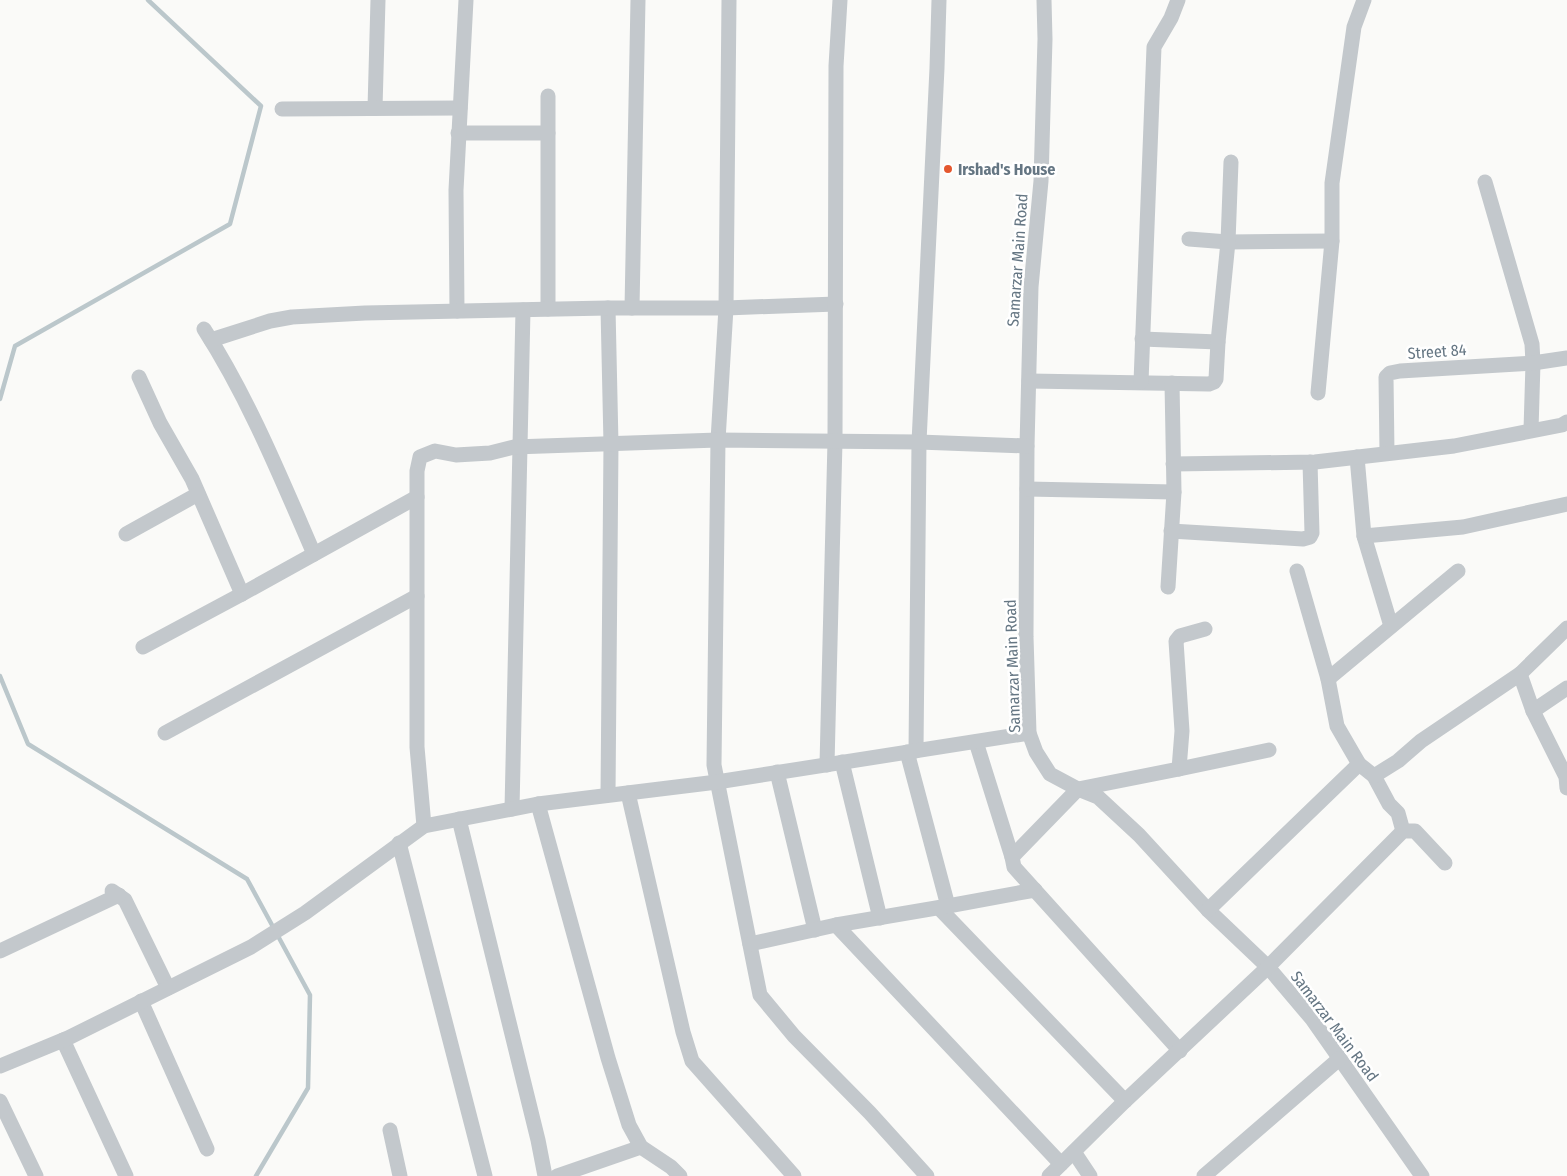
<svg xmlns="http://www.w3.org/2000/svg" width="1567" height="1176" font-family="'Fira Sans Condensed',sans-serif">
<rect width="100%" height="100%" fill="#fafaf8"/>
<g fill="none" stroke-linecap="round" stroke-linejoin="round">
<!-- stream -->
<g stroke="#bbc7cb" stroke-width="4.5">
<path d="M0 399 15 346 230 224 261 106 148 0"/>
<path d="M0 676 28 744 247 879 310 995 308 1088 256 1176"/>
</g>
<!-- minor -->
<g stroke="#c3c8cc" stroke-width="15">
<path d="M729 0 726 308 718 440 714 765 760 995 794 1036 870 1113 927 1176"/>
<path d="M1044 0 1045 39 1041 181 1031 287 1027 446 1026 637 1029 733 1036 752 1050 774 1078 789 1098 797 1139 835 1208 910 1268 967 1312 1019 1422 1176"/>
<path d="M548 96V309"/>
<path d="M375 108 378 0"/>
<path d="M282 109 460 108"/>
<path d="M458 133H548"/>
<path d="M1485 182 1532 344 1533 363 1531 430"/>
<path d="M1189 239 1228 242 1332 241"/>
<path d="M608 308 611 444 608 795"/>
<path d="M632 308 638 0"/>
<path d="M457 311 456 190 466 0"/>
<path d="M204 329C249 399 281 478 314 554"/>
<path d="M1142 339 1218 342"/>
<path d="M211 340 270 321 292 317 365 313 608 308H726L836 304"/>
<path d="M139 377 160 423 192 479 242 594"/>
<path d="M1029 381 1209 384 1214 382 1216 379 1218 342 1228 242 1231 162"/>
<path d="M1141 382 1154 47 1171 18 1178 0"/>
<path d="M1318 393 1332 241V183L1354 27 1364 0"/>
<path d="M1387 453 1386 377 1390 373 1400 371 1533 363 1567 358"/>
<path d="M1357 457 1364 536 1391 626"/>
<path d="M1173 464 1315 462 1454 446 1562 425 1567 422"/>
<path d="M1027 489 1174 492"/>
<path d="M1171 531 1303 539 1310 537 1312 533 1310 462"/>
<path d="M126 534 198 494"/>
<path d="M1364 536 1463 527 1567 504"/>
<path d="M1297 571 1328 679 1337 726 1359 764 1374 776 1389 804 1398 813 1403 831"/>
<path d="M1168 587 1174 492 1172 383"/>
<path d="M143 647 242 594 417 497"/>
<path d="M1520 674 1567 628"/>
<path d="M1328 679 1458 571"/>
<path d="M1533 711 1567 688"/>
<path d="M165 733 417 596"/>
<path d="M976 742 1012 857"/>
<path d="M916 751 919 442 937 68 939 0"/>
<path d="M907 752 948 906"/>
<path d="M842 762 880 918"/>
<path d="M827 765 835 441 836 66 840 0"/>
<path d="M1179 769 1182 731 1176 641 1180 636 1205 629"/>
<path d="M777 772 815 930"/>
<path d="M1374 776 1398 761 1421 741 1520 674 1533 711 1566 777 1567 788"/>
<path d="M628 793 683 1032 692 1061 794 1176"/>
<path d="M538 804 608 1058 629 1125 641 1147 671 1167 680 1176"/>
<path d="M512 809 523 310"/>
<path d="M459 819 538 1140 545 1176"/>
<path d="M424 826 417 747V471L420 457 435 451 456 455 490 453 514 447 718 440 919 442 1027 446"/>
<path d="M399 843 485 1176"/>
<path d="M112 891 125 900 168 988"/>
<path d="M939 908 1125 1101"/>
<path d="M1208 910 1359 764"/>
<path d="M836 925 1061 1164"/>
<path d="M750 944 836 925 948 906 1035 890"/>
<path d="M0 951 119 895"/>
<path d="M141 1001 207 1149"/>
<path d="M63 1040 126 1176"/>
<path d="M1180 1051 1014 867 1012 857 1078 789 1179 769 1269 750"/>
<path d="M0 1066 68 1038 251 947 305 913 424 826 538 804 717 782 1029 733"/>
<path d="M0 1101 36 1176"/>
<path d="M390 1130 400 1176"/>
<path d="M1074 1152 1090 1176"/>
<path d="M557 1176 641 1147"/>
<path d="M1049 1176 1125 1101 1268 967 1403 831H1415L1445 863"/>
<path d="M1204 1176 1339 1059"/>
</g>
</g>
<!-- markers -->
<circle fill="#e4572e" stroke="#fff" stroke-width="2" cx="948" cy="169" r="5"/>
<g text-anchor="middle" stroke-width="5" stroke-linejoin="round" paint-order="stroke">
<!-- poi labels -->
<g font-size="16" font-weight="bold" fill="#657683" stroke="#fff" text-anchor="start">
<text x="958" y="175">Irshad's House</text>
</g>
<!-- street labels -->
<g font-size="16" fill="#657683" stroke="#fff">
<text transform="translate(1017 260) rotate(-86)" y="6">Samarzar Main Road</text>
<text transform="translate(1437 351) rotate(-4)" y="6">Street 84</text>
<text transform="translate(1012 666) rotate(-92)" y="6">Samarzar Main Road</text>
<text transform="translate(1335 1026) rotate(53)" y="6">Samarzar Main Road</text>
</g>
</g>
</svg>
